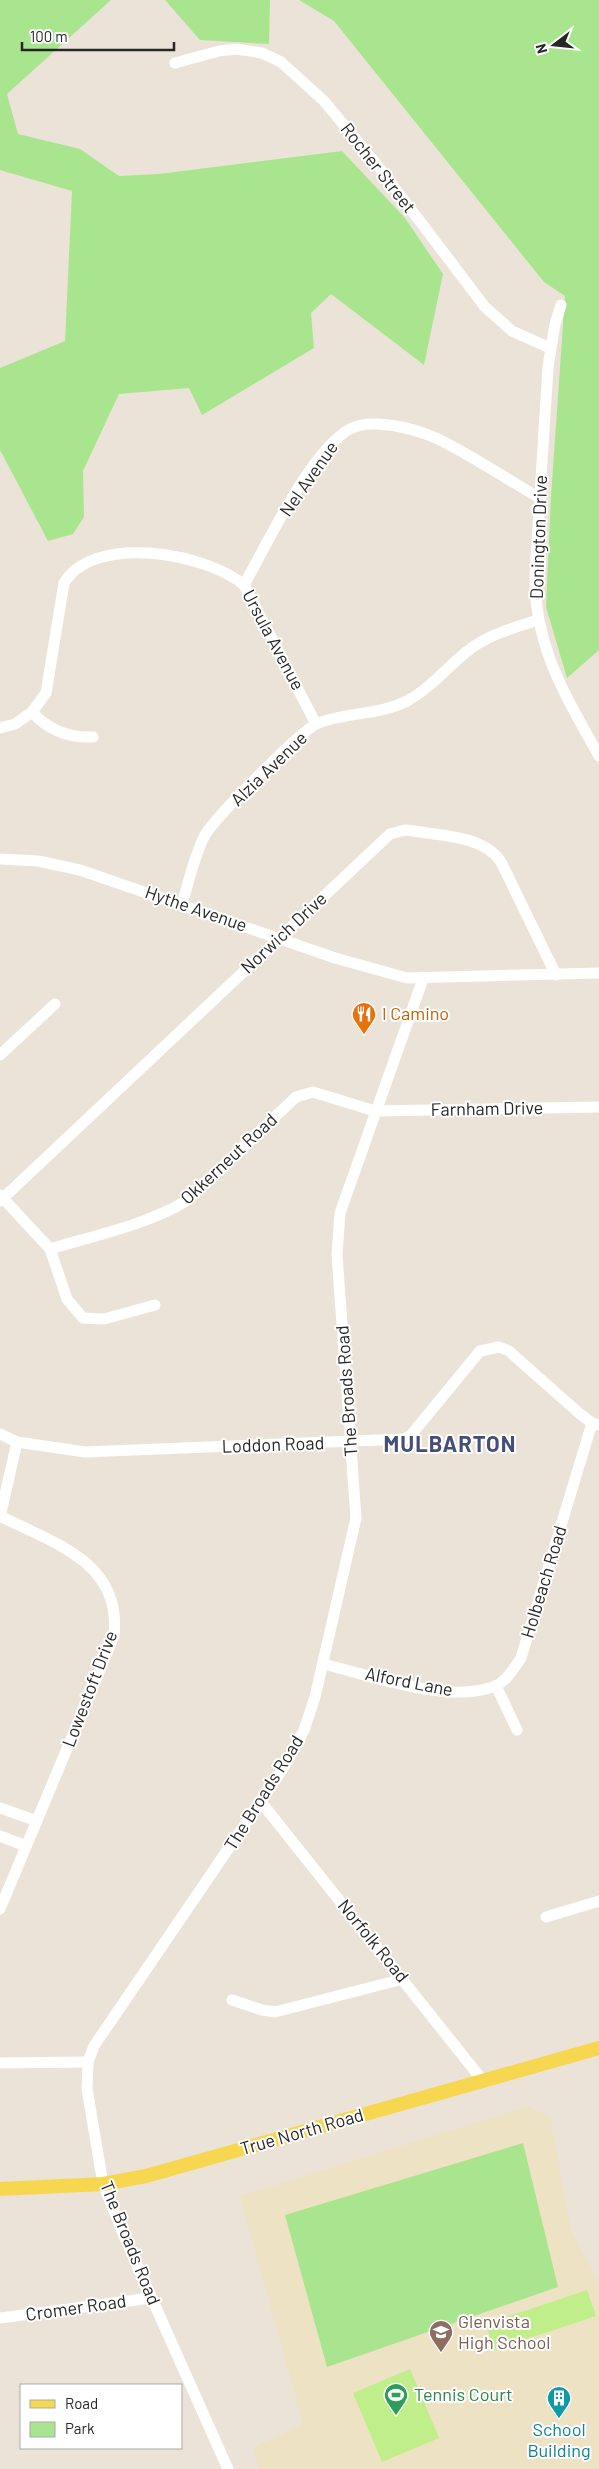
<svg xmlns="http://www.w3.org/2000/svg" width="599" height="2469" font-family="Barlow,sans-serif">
<rect width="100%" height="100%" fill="#ebe3d7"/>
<!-- education -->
<path fill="#eee2c4" d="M528 2106 550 2117 571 2230 599 2282V2469H260L253 2448 303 2424 240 2196Z"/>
<!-- green -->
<g fill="#a9e58f">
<path d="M0 0H111L7 94 18 134 80 149 119 176 159 174 342 151 405 218 443 274 424 365 331 294 311 313 314 348 202 415 189 388 119 394 83 471 84 517 73 534 48 541 0 450V368L65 341 72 191 0 170Z"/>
<path d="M165 0H270L269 44 200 40Z"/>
<path d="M299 0H599V650L567 678 546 607 551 496 565 296 544 282 334 21Z"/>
<path d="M523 2143 558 2287 327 2367 285 2215Z"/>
</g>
<!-- pitch -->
<g fill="#bfee8a">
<path d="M587 2290 596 2316 494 2350 486 2324Z"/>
<path d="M410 2369 439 2438 382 2462 353 2393Z"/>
</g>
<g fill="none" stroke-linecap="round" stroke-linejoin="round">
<!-- minor -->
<g stroke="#fff" stroke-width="11">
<path d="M175 63 219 51 237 49 262 53 281 62 324 101 378 166 485 307 512 331 550 348"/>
<path d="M561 305 555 324 548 367 535 575C534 647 566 696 599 756"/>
<path d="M244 585C267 544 311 450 350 429 373 417 416 429 438 439 473 456 506 479 540 498"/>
<path d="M32 712 46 693 64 583C94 533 206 553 244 585L316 724"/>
<path d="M0 728 15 724 32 712C49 731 69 738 93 737"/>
<path d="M0 859 38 861 80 870 335 958 407 978 599 973"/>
<path d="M182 904C189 881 194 856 205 835 216 817 300 731 318 723 347 712 380 715 407 701 429 689 446 669 465 653 486 635 513 628 538 620"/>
<path d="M0 1055 55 1004"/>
<path d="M0 1195 50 1249 67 1299 83 1318 104 1319 155 1305"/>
<path d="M0 1201 390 834 405 830 414 831C443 836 484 836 501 862L556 975"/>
<path d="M50 1249C93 1236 149 1224 186 1201L296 1097 313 1092 375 1111 599 1107"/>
<path d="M0 1434 17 1442 85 1452 404 1439 411 1435 480 1351 499 1347 509 1351 580 1414 592 1423 599 1425"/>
<path d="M0 1517 17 1442"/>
<path d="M323 1664C370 1675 450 1705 495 1686 507 1681 514 1668 521 1658L592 1423"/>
<path d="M496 1686 517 1730"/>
<path d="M261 1802 483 2081"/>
<path d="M0 1808 37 1821"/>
<path d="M0 1836 26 1846"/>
<path d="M0 1909 114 1636C122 1562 55 1544 0 1516"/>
<path d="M546 1917 599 1901"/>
<path d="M232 2000 262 2010 275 2012 403 1979"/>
<path d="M0 2063 88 2062"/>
<path d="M0 2318 151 2298"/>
<path d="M228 2469 124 2236 103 2184 87 2089 88 2062 94 2046 284 1767 304 1730 315 1697 356 1518 337 1255 340 1213 423 979"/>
</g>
<!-- major -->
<path stroke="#f7d74f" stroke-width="14" d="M0 2189 103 2184 146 2176 599 2048"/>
</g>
<!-- icons -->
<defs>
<g id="restaurant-pin" transform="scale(1.25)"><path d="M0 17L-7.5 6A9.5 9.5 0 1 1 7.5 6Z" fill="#e8710a" stroke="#fff"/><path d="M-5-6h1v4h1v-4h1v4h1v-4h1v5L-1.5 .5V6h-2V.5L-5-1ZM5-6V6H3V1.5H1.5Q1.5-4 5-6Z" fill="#fff"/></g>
<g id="school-pin" transform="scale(1.25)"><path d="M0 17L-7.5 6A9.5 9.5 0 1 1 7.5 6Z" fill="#8d6e63" stroke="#fff"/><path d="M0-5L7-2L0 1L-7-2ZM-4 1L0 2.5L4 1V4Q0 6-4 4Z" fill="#fff"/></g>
<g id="stadium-pin" transform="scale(1.25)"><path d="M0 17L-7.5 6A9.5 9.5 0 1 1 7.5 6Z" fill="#2e9e5b" stroke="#fff"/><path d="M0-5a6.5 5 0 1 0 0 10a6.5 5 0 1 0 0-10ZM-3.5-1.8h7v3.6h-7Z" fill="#fff"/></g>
<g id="building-pin" transform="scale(1.25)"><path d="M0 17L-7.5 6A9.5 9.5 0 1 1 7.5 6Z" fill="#0f9aa8" stroke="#fff"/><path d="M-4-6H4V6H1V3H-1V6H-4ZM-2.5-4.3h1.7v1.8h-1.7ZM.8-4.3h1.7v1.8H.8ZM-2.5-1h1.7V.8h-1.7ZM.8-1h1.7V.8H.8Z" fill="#fff"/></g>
</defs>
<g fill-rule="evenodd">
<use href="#restaurant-pin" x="364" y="1014"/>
<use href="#school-pin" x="441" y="2332"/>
<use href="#stadium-pin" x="396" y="2395"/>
<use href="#building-pin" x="559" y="2398"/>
</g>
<g text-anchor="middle" stroke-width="4" stroke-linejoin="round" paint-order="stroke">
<!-- street labels -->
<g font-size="18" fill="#272727" stroke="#fff">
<text transform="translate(378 168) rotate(52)" y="6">Rocher Street</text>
<text transform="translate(309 479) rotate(-55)" y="6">Nel Avenue</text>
<text transform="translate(539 537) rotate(-88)" y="6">Donington Drive</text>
<text transform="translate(273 640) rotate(62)" y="6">Ursula Avenue</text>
<text transform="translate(269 769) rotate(-44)" y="6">Alzia Avenue</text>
<text transform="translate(196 909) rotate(19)" y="6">Hythe Avenue</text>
<text transform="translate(284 933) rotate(-43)" y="6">Norwich Drive</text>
<text transform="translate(487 1109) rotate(-1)" y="6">Farnham Drive</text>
<text transform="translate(229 1159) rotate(-43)" y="6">Okkerneut Road</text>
<text transform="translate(347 1391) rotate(-94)" y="6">The Broads Road</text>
<text transform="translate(273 1445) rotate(-2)" y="6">Loddon Road</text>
<text transform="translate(544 1582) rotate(-73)" y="6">Holbeach Road</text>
<text transform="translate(409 1682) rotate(11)" y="6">Alford Lane</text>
<text transform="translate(90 1689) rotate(-69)" y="6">Lowestoft Drive</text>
<text transform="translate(264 1793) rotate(-58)" y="6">The Broads Road</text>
<text transform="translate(373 1941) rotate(51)" y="6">Norfolk Road</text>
<text transform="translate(302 2132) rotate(-16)" y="6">True North Road</text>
<text transform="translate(130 2243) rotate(68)" y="6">The Broads Road</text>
<text transform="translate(76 2308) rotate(-8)" y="6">Cromer Road</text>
</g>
<!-- food labels -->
<g font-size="18" fill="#c56008" stroke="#fff" text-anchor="start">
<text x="382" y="1020">I Camino</text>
</g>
<!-- education labels -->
<g font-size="18" fill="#785e54" stroke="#fff" text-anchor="start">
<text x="458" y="2328">Glenvista<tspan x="458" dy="21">High School</tspan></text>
</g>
<!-- leisure labels -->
<g font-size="18" fill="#27864d" stroke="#fff" text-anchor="start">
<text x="414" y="2401">Tennis Court</text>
</g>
<!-- culture labels -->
<g font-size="18" fill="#0d838f" stroke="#fff">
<text x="559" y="2436">School<tspan x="559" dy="21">Building</tspan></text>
</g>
<!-- district labels -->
<g font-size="22" font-weight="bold" letter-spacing="1" fill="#454d79" stroke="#fff">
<text x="450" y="1452">MULBARTON</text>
</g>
</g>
<!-- legend -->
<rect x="20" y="2384" width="162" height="65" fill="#ffffff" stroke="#a9a9a9"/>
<rect x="30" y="2400" width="25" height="8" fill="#f7d74f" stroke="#a9a9a9"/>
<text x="65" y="2409" font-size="15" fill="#272727">Road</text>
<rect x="30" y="2422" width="25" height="15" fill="#a9e58f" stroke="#a9a9a9"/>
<text x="65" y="2434" font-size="15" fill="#272727">Park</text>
<!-- north arrow -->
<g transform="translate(554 45) rotate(254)" stroke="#ffffff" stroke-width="4" paint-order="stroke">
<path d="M0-4L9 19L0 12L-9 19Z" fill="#272727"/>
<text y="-8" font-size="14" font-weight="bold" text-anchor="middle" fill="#272727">N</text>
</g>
<!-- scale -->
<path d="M22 42v8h152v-8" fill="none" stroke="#272727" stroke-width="2.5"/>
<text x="30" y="42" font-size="15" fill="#272727" stroke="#ffffff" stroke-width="4" paint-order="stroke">100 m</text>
</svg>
